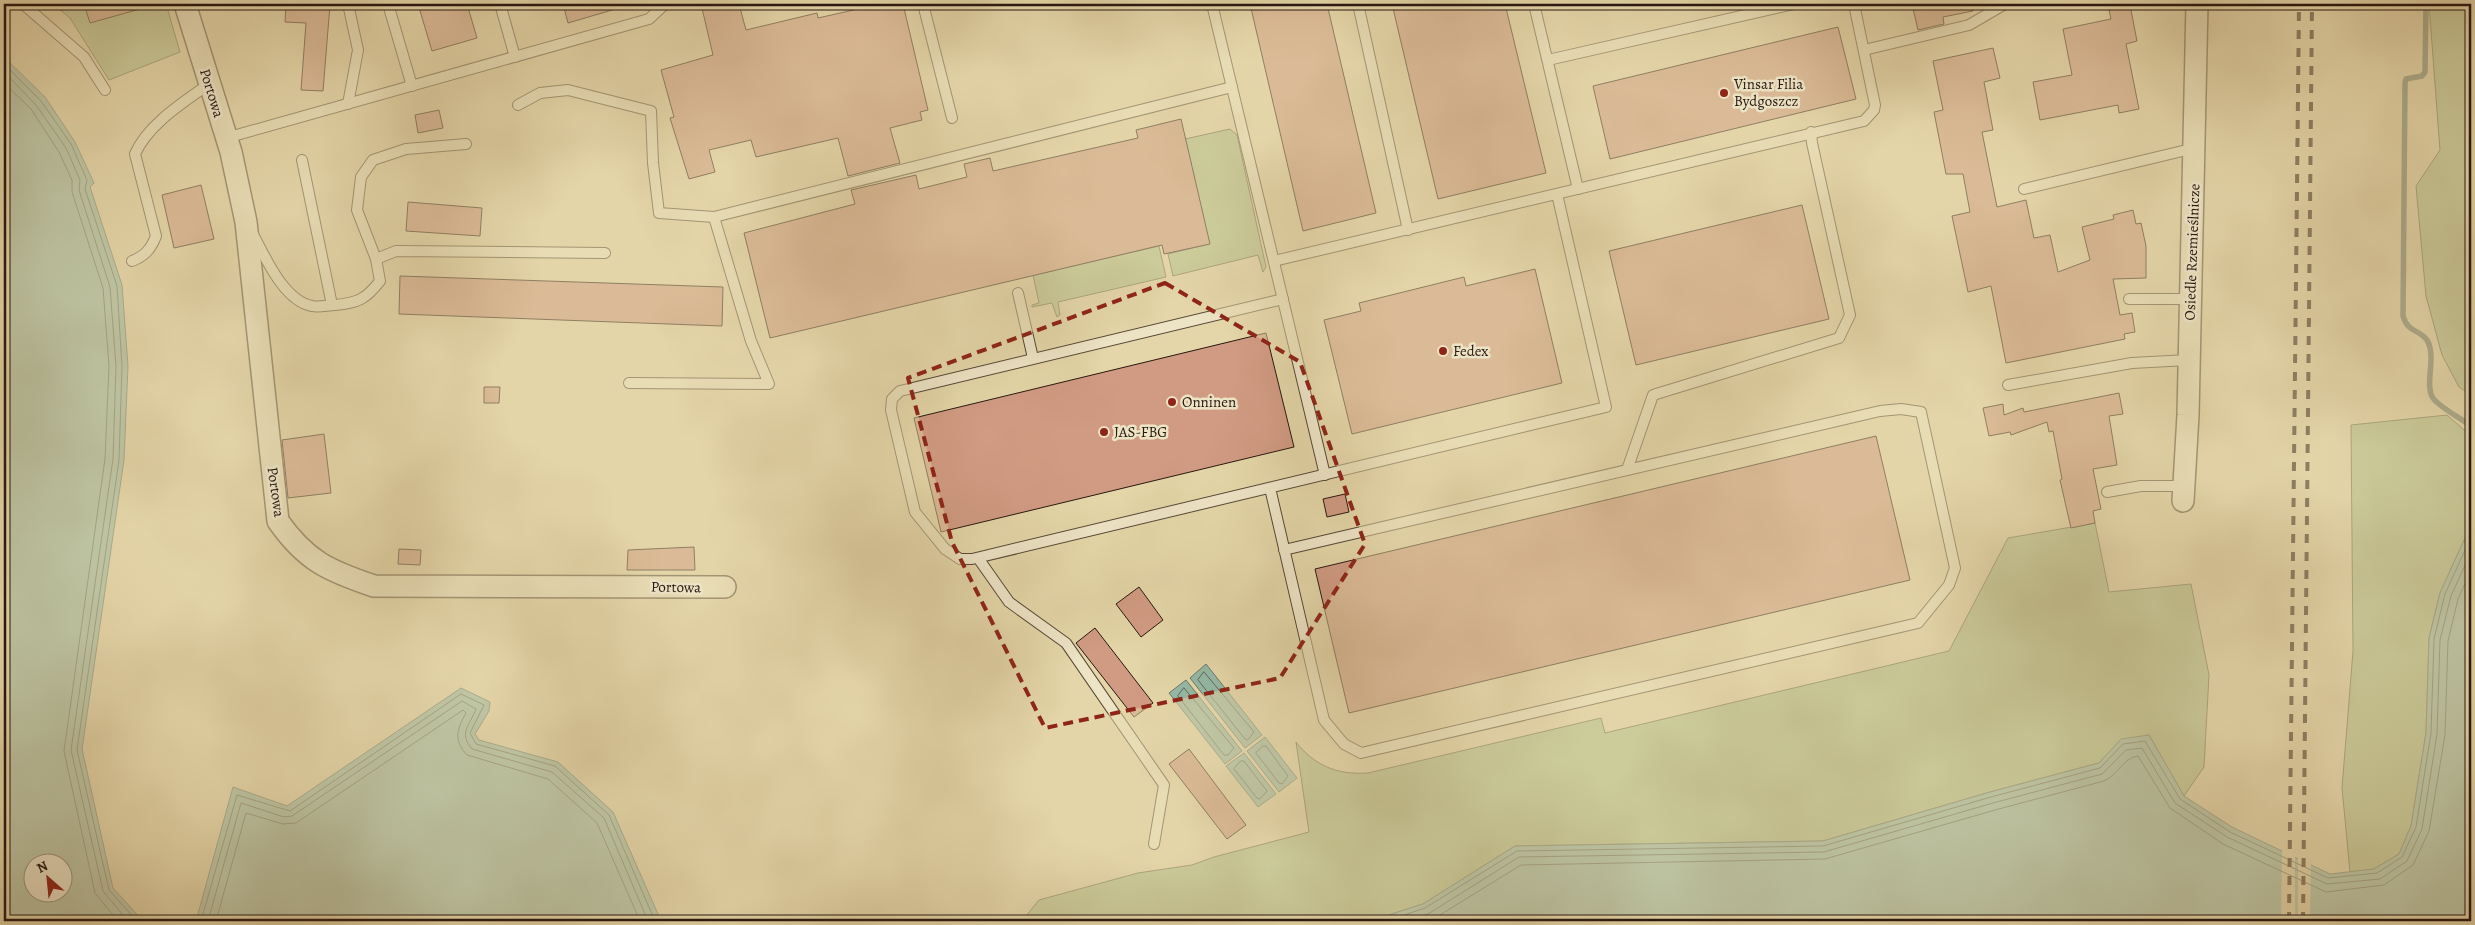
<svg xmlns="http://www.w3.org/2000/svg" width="2475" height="925" font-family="Alegreya,serif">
<rect width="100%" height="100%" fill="#e4d6a8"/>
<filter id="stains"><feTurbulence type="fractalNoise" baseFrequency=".004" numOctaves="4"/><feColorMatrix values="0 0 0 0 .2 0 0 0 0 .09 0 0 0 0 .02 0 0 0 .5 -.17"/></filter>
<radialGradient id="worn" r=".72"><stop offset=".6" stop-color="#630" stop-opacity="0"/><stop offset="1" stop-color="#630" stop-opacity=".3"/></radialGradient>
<!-- green -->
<g fill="#afbf8b" stroke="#6b6b4e">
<path d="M53 4H166L180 52 109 80 70 18Z"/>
<path d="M2429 4H2471V395L2459 387 2442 355 2426 296 2416 186 2440 150Z"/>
<path d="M1230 129 1237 135 1266 267 1263 272 1258 255 1173 276 1168 254 1209 244 1185 139Z"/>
<path d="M1159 246 1166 277 1058 302 1060 315 1057 317 1052 303 1032 307V305L1039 303 1033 275Z"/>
<path d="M2447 415 2471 436V525L2440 593 2429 638 2426 733 2411 826 2399 854 2374 869 2350 872 2342 788 2353 651 2351 425Z"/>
<path d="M2095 523 2109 592 2191 584 2209 675 2204 767 2184 796 2149 735 2121 740 2099 763 1990 792 1823 841 1515 846 1423 904 1370 921H1022L1039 900 1138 873 1192 865 1214 857 1309 832 1296 742C1315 766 1337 775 1368 773L1601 718 1605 733 1949 651 2008 538Z"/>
</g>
<!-- water -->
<g fill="#95b9a6" stroke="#69786a" fill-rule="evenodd">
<path d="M4 57 45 97 75 142 94 183 90 187 122 285 128 366 124 460 82 749 113 888 143 921H4ZM32 862H62V892H32Z"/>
<path d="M2471 525V921H1370L1423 904 1515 846 1823 841 1990 792 2099 763 2121 739 2149 735 2184 796 2232 827 2330 874 2374 869 2399 854 2411 826 2426 733 2429 638 2440 593Z"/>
<path d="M1206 664 1262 735 1245 748 1190 678Z"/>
<path d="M1186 680 1242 751 1225 764 1169 693Z"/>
<path d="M461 688 490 702 489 711 475 734 479 740 558 762 613 812 661 921H196L233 787 287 806Z"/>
<path d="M1265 737 1297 778 1279 792 1247 751Z"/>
<path d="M1244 753 1276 794 1258 807 1226 766Z"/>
</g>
<!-- pier -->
<g fill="#e4d6a8">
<path d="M2282 848 2295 855V921H2281Z"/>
<path d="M2298 856 2311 862 2310 921H2298Z"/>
</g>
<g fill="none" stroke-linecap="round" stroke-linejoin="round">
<!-- shore -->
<g stroke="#5e685c" stroke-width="1">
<path d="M4 64 41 101 71 144 87 180 85 189 117 286 122 366 119 460 77 750 109 890 137 921"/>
<path d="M4 72 36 105 66 148 80 180 79 190 110 287 116 366 113 459 71 750 103 891 128 921"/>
<path d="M4 83 31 109 59 152 72 180V192L103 288 109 366 105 459 64 751 95 893 118 921"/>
<path d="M1204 672 1254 732 1248 740 1245 739 1198 680Z"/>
<path d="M1184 688 1234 748 1228 755H1224L1178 696Z"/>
<path d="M1263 746H1266L1288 776 1282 784 1279 783 1256 753Z"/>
<path d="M1241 761H1244L1267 791 1260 799 1257 798 1234 769Z"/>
<path d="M201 921 237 795 290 811 461 694 484 705 470 733 476 744 555 766 609 815 655 921"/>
<path d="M208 921 241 803 284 817 292 816 462 701 476 709C470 725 458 733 472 749L552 772 604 818 648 921"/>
<path d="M216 921 246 813 283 824 296 823 463 710 466 713C457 729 453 740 467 755L548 779 597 823 640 921"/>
<path d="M1386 921 1425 908 1517 851 1823 846 1991 797 2100 768 2123 744 2145 741 2180 799 2230 832 2328 878 2377 873 2402 857 2416 827 2431 733 2434 639 2445 594 2471 537"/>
<path d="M1406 921 1428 914 1519 857 1824 852 1993 803 2102 774 2126 750 2142 748 2175 803 2227 837 2327 884 2380 879 2407 861 2422 829 2437 734 2440 640 2451 596 2471 552"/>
<path d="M1430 921 1521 865 1825 859 1995 810 2104 781C2118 775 2123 758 2138 756L2170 808 2223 844 2326 892 2384 885 2413 865 2429 831 2445 735 2448 641 2458 599 2471 570"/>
</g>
<!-- stream -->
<path stroke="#69786a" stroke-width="5.5" d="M2426 4 2425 72 2422 76 2406 79 2405 83 2403 316C2408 333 2419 329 2427 340 2437 356 2424 385 2433 398 2439 407 2462 419 2471 426"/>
</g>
<!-- building -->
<g fill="#d19b83" stroke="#271711">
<path d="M84 4H139L140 9 90 23Z"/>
<path d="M308 4 330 5 323 91 301 90 306 23 285 22 286 5 308 7Z"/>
<path d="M418 4H467L477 38 432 51Z"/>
<path d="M563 4H618L619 8 568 23Z"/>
<path d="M701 4H739L746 30 817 13 818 18 880 4H903L928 110 920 112 922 120 890 128 900 163 848 176 838 138 756 157 751 140 709 150 715 172 689 179 670 118 674 117 661 70 713 55Z"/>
<path d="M1250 4H1327L1376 213 1303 231Z"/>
<path d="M1392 4H1505L1546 173 1438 199Z"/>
<path d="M1912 4H1973V11L1943 17 1944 24 1918 30Z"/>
<path d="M2130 5 2137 41 2126 44 2139 109 2119 113 2118 105 2040 120 2033 82 2072 75 2063 29 2111 19 2109 10Z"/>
<path d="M1838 27 1856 99 1610 159 1593 86Z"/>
<path d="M1993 48 2000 78 1984 82 1993 130 1982 132 1997 207 2026 200 2034 238 2050 235 2058 272 2090 260 2082 227 2114 219 2113 215 2133 210 2136 224 2141 223 2146 246V278L2113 279 2120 315 2132 313 2135 332 2124 334 2125 339 2006 363 1991 286 1968 292 1952 216 1970 212 1963 174H1946L1934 112 1943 110 1933 61Z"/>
<path d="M439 110 443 128 418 133 415 115Z"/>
<path d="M1181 119 1210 244 1164 254 1162 245 770 338 744 233 855 204 851 190 916 175 919 189 967 177 964 164 990 158 993 171 1138 138 1136 130Z"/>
<path d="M201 185 214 239 174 248 162 195Z"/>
<path d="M408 202 482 208 480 236 406 231Z"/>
<path d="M1802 205 1829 319 1636 365 1609 251Z"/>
<path d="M1535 269 1562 383 1352 434 1324 320 1361 311 1359 303 1464 277 1466 286Z"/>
<path d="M400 276 723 287 722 326 399 314Z"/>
<path d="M1266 333 1294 447 941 532 914 418Z"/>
<path d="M484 387H500L499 403H484Z"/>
<path d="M2119 393 2123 414 2109 416 2117 465 2093 469 2101 509 2093 511 2095 523 2071 528 2060 480 2062 479 2053 431 2049 432 2047 422 2011 435 2010 432 1989 436 1983 408 2003 404 2004 415 2023 408 2024 412Z"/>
<path d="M324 434 331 493 288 498 282 440Z"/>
<path d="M1876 436 1910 580 1349 713 1315 569Z"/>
<path d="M1345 494 1349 512 1327 517 1323 499Z"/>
<path d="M694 547 695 570H627L628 550Z"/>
<path d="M399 549 421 550 420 565 398 564Z"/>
<path d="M1139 587 1163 620 1141 637 1116 604Z"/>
<path d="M1095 628 1153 703 1134 717 1076 643Z"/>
<path d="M1189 749 1246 825 1227 839 1169 764Z"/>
</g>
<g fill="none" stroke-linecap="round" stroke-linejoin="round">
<!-- service casing -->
<g stroke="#564737" stroke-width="12">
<g id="service">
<path d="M23 4 84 57 105 90"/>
<path d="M388 4 412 86"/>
<path d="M500 4 515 57"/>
<path d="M923 4 952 118"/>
<path d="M1212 4 1325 475"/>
<path d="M1358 4 1408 230"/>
<path d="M1534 4 1578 189"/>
<path d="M1864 50 1969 25 2005 4"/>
<path d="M1548 60 1794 4"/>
<path d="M348 104 358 50 348 4"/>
<path d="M518 105 540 93 568 90 651 111 653 163 659 213 714 217"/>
<path d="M226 138 649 19 665 4"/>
<path d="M302 160 332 305"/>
<path d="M2024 189 2195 148"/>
<path d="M253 234C265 257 284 301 312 306 319 308 328 305 335 305 358 303 366 299 380 281L376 259 357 210 361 177 373 160 406 149 466 144"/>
<path d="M376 259 396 251 605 253"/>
<path d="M132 261C145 256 151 249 156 236L135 154C148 124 184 102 209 84"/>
<path d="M1274 261 1864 121 1874 110 1875 105 1854 4"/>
<path d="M1018 293 1033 358"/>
<path d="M1283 299 900 391 892 399 891 410 915 512 945 549 960 559H972L1606 407 1557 194"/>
<path d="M2129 299H2191"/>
<path d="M629 383 769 384 751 341 714 217 1232 87"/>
<path d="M2008 385 2132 363 2188 360"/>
<path d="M1627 470 1653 395 1839 338 1850 315 1812 143 1811 132"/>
<path d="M1270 488 1324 720 1344 744 1361 753 1918 623 1949 585 1955 568 1921 412 1901 409 1880 411 1284 550"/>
<path d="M2107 492 2141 486H2184"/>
<path d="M978 558 1009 602 1066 643 1164 785 1154 844"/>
</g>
</g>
<!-- minor casing -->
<g stroke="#564737" stroke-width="24">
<g id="minor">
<path d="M185 4 231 152 246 222 278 521C306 561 329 571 374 586L725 587"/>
<path d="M2183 501 2188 415 2197 4"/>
</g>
</g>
<!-- service -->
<use href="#service" stroke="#ede4c6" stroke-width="10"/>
<!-- minor -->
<use href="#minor" stroke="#ede4c6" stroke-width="21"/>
<!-- rail -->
<g stroke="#271711" stroke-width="4" stroke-dasharray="9 9" stroke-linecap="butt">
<path d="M2289 921 2299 4"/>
<path d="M2303 921 2312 4"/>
</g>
</g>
<!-- marked area -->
<path d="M0 0H2475V925H0ZM1165 283 1300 362 1365 544 1280 678 1045 728 952 542 908 378Z" fill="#e4d6a8" fill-opacity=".55" fill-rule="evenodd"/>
<path fill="none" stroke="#8f2418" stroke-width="4" stroke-dasharray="10 6" stroke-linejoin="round" d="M1165 283 1300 362 1365 544 1280 678 1045 728 952 542 908 378Z"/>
<!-- markers -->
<g fill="#8f2418" stroke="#ede4c6" stroke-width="2">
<circle cx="1724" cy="93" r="5"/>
<circle cx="1443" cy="351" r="5"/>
<circle cx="1172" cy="402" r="5"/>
<circle cx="1104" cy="432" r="5"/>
</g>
<g text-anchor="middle" stroke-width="5" stroke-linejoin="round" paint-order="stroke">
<!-- poi labels -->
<g font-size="15" fill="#271711" stroke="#ede4c6" text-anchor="start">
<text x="1734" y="89">Vinsar Filia<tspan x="1734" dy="17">Bydgoszcz</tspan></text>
<text x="1453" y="356">Fedex</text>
<text x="1182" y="407">Onninen</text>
<text x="1114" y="437">JAS-FBG</text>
</g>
<!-- street labels -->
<g font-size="15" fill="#271711" stroke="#ede4c6">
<text transform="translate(212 93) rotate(73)" y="5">Portowa</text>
<text transform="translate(2192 252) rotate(-88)" y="5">Osiedle Rzemieślnicze</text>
<text transform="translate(276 492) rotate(82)" y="5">Portowa</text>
<text transform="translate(676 587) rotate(1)" y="5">Portowa</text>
</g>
</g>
<!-- margin -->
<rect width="2475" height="925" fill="none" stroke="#e4d6a8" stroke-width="20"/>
<rect x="5" y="5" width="2465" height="915" fill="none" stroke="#271711" stroke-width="2.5"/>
<rect x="10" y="10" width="2455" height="905" fill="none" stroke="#271711"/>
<!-- north arrow -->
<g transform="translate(48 878) rotate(333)"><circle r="24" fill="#ede4c6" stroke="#9e927e"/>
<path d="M0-4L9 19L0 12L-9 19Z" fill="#8f2418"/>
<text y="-8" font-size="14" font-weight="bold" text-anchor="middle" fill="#271711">N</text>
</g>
<rect width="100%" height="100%" filter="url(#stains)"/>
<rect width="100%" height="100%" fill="url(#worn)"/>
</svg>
